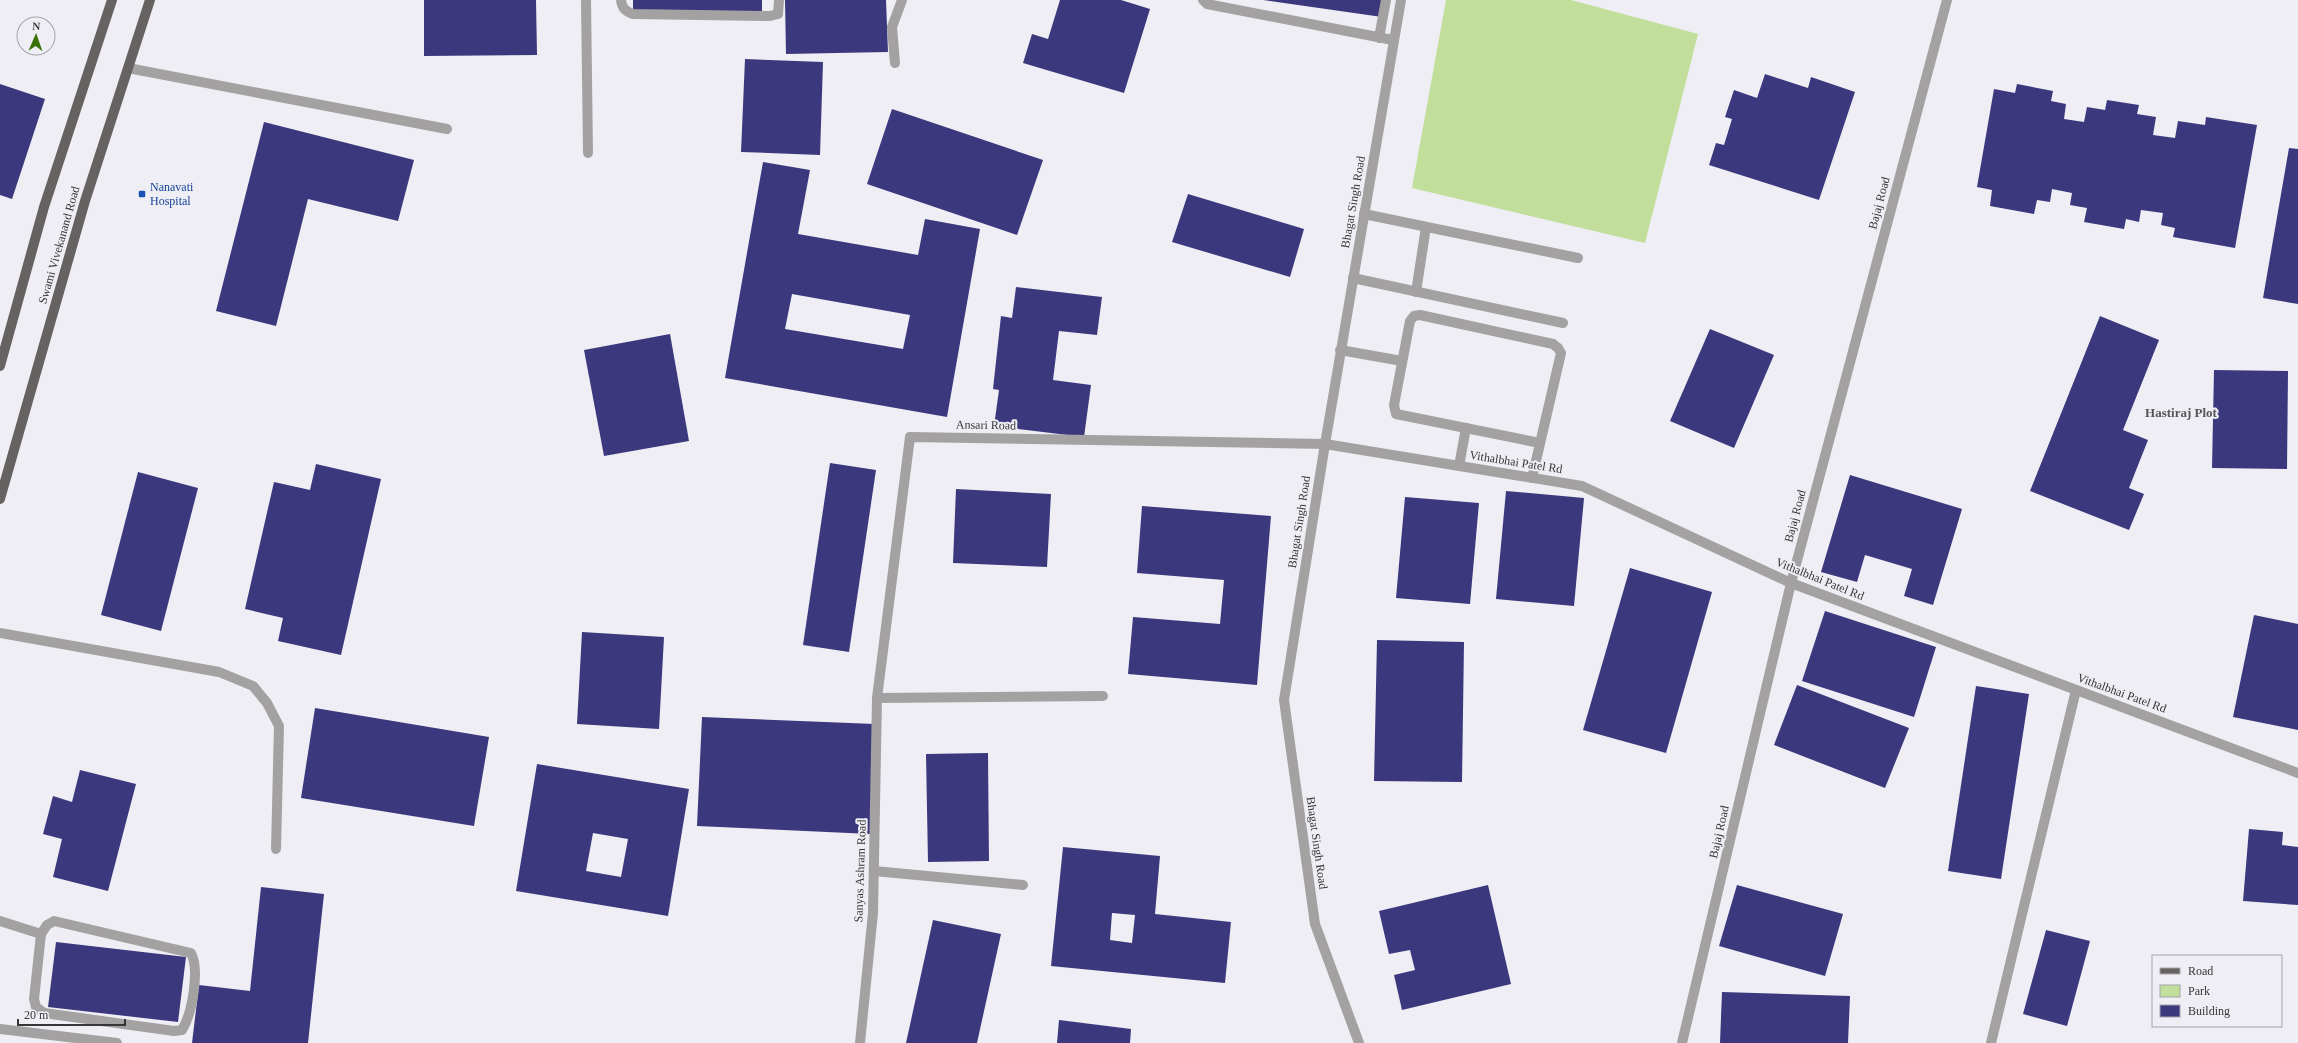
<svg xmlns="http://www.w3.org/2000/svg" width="2298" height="1043" font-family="'Times New Roman',serif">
<rect width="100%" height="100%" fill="#eeeef4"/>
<!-- green -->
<path fill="#c1de9a" d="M1446 0H1571L1698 34 1645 243 1412 188Z"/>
<!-- building -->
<g fill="#3c387e" fill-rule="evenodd">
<path d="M424 0H536L537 55 424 56Z"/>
<rect x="633" y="0" width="129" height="12"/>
<path d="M785 0H886L888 52 786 54Z"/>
<path d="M1060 0H1121L1150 9 1124 93 1023 63 1032 34 1048 39Z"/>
<path d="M1263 0H1384L1382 17Z"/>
<path d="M745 59 823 62 820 155 741 152Z"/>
<path d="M1765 74 1808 88 1811 77 1855 92 1819 200 1709 165 1716 143 1724 145 1732 119 1725 117 1734 90 1757 98Z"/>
<path d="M0 84 45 99 12 199 0 195Z"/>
<path d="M2017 84 2053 91 2051 101 2066 104 2064 119 2084 122 2087 107 2105 110 2107 100 2139 105 2137 114 2156 117 2153 135 2175 138 2178 121 2205 125 2206 117 2257 125 2235 248 2173 237 2175 228 2161 225 2163 213 2141 210 2139 222 2126 219 2124 229 2084 222 2087 208 2070 205 2072 193 2052 189 2050 202 2037 200 2034 214 1990 206 1992 190 1977 187 1994 89 2015 93Z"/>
<path d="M892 109 1043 160 1017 235 867 184Z"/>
<path d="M264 122 414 160 398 221 308 199 276 326 216 311Z"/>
<path d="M2289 148 2298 149V304L2263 298Z"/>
<path d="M763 162 810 170 798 234 918 255 925 219 980 229 947 417 725 378ZM792 294 910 315 903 349 785 329Z"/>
<path d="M1188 194 1304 229 1290 277 1172 242Z"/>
<path d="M1016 287 1102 297 1097 335 1059 331 1053 380 1091 385 1084 437 994 426 999 390 993 389 1001 316 1012 318Z"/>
<path d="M2100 316 2159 340 2123 430 2148 440 2129 488 2144 494 2129 530 2030 491Z"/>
<path d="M1710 329 1774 355 1734 448 1670 421Z"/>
<path d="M670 334 689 441 604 456 584 350Z"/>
<path d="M2214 370 2288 371 2287 469 2212 468Z"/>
<path d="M830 463 876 470 849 652 803 645Z"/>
<path d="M316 464 381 479 341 655 278 641 283 618 245 609 274 482 310 490Z"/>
<path d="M138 472 198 488 161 631 101 615Z"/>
<path d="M1850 475 1962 509 1933 605 1904 596 1912 569 1865 555 1857 582 1821 572Z"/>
<path d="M956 489 1051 494 1047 567 953 563Z"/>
<path d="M1506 491 1584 498 1574 606 1496 599Z"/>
<path d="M1405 497 1479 503 1470 604 1396 598Z"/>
<path d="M1142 506 1271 516 1257 685 1128 674 1133 617 1220 624 1224 580 1137 573Z"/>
<path d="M1630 568 1712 592 1666 753 1583 730Z"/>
<path d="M1825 611 1936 647 1914 717 1802 681Z"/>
<path d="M2254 615 2298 624V730L2233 717Z"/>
<path d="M582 632 664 637 659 729 577 724Z"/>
<path d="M1377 640 1464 642 1462 782 1374 781Z"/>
<path d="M1797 685 1909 728 1885 788 1774 745Z"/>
<path d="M1976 686 2029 694 2001 879 1948 871Z"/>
<path d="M315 708 489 737 474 826 301 798Z"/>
<path d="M702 717 875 724 870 834 697 826Z"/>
<path d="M988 753 989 861 928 862 926 754Z"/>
<path d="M537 764 689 789 668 916 516 891ZM593 833 628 839 621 877 586 871Z"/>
<path d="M80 770 136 784 108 891 53 877 62 839 43 834 53 796 72 802Z"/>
<path d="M2249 829 2283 832 2282 845 2298 847V905L2243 901Z"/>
<path d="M1063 847 1160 856 1155 914 1231 922 1225 983 1051 966ZM1112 913 1135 915 1132 943 1110 940Z"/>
<path d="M1488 885 1511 984 1402 1010 1394 975 1415 970 1410 950 1389 954 1379 911Z"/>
<path d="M1737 885 1843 914 1825 976 1719 946Z"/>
<path d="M261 887 324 894 308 1043H192L199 985 250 991Z"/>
<path d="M933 920 1001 934 977 1043H906Z"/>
<path d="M2046 930 2090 941 2067 1026 2023 1014Z"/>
<path d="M56 942 186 957 178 1022 48 1007Z"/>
<path d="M1722 992 1850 996 1848 1043H1720Z"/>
<path d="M1059 1020 1131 1029 1130 1043H1057Z"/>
</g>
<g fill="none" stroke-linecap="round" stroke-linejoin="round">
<!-- minor -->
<g stroke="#a4a1a2" stroke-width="10">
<path d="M586 0 588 153"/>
<path d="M621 0C622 8 625 11 633 14L770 16 778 14 779 0"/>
<path d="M1203 0 1207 4 1393 40"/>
<path d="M1379 38 1386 0"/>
<path d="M895 63 892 27 902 0"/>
<path d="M128 68 447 129"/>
<path d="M1364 214 1578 258"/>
<path d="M1353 278 1563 323"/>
<path d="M1416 292 1426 227"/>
<path d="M1340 350 1402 361"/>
<path d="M1459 466 1466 428"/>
<path d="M1532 478 1561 353 1558 348 1553 344 1420 315 1414 316 1410 321 1394 405 1396 414 1540 443"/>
<path d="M0 633 219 672 253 686 267 703 279 726 276 849"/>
<path d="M877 698 1103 696"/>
<path d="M874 871 1023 885"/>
<path d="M0 921 41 934"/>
<path d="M54 921 191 953C200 970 192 1014 182 1030L174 1031 44 1013 36 1007 34 999 41 934 47 925Z"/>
<path d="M0 1029 117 1043"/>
<path d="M860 1043 873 913 877 698 910 437 1325 444 1582 486 1791 583 2298 773"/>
<path d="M1359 1043 1315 924 1284 700 1325 444 1401 0"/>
<path d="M1682 1043 1791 583 1947 0"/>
<path d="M1991 1043 2076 690"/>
</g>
<!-- major -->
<g stroke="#666262" stroke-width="10">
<path d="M0 366 44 207 112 0"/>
<path d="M0 499 85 201 150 0"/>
</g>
</g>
<!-- markers -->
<rect fill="#1a4fb4" stroke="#eeeef4" stroke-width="1.5" x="138" y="190" width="8" height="8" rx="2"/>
<g text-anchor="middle" stroke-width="4" stroke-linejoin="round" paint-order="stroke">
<!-- transit labels -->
<g font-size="12" fill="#164399" stroke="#eeeef4" text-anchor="start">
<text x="150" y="191">Nanavati<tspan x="150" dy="14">Hospital</tspan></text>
</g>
<!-- street labels -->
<g font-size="12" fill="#353638" stroke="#eeeef4">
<text transform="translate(1353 202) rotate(-80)" y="4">Bhagat Singh Road</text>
<text transform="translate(1879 203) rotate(-75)" y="4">Bajaj Road</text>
<text transform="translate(59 245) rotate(-74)" y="4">Swami Vivekanand Road</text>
<text transform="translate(986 425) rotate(1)" y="4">Ansari Road</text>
<text transform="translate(1516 462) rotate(9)" y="4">Vithalbhai Patel Rd</text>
<text transform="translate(1795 516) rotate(-75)" y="4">Bajaj Road</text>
<text transform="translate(1299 522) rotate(-81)" y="4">Bhagat Singh Road</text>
<text transform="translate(1820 579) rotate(22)" y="4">Vithalbhai Patel Rd</text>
<text transform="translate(2122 693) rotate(20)" y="4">Vithalbhai Patel Rd</text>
<text transform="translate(1719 832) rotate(-77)" y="4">Bajaj Road</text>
<text transform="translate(1317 843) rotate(82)" y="4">Bhagat Singh Road</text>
<text transform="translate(860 871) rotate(-88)" y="4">Sanyas Ashram Road</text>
</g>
<!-- neighbourhood labels -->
<g font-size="13" font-weight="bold" fill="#55565a" stroke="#eeeef4">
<text x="2181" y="417">Hastiraj Plot</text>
</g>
</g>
<!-- legend -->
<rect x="2152" y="955" width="130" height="72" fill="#eeeef4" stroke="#a4a4a9"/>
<rect x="2160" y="968" width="20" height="6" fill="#666262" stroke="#a4a4a9"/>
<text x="2188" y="975" font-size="12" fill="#353638">Road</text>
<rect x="2160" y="985" width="20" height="12" fill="#c1de9a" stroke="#a4a4a9"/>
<text x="2188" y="995" font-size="12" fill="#353638">Park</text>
<rect x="2160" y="1005" width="20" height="12" fill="#3c387e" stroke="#a4a4a9"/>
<text x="2188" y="1015" font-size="12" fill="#353638">Building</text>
<!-- north arrow -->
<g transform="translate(36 36) rotate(2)"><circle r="19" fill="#eeeef4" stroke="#a4a4a9"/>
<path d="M0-3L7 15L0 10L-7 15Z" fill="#387304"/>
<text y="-6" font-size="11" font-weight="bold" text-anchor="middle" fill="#353638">N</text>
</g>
<!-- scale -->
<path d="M18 1019v6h107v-6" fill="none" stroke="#353638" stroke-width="2"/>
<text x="24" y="1019" font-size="12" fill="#353638" stroke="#eeeef4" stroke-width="3" paint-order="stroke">20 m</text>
</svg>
